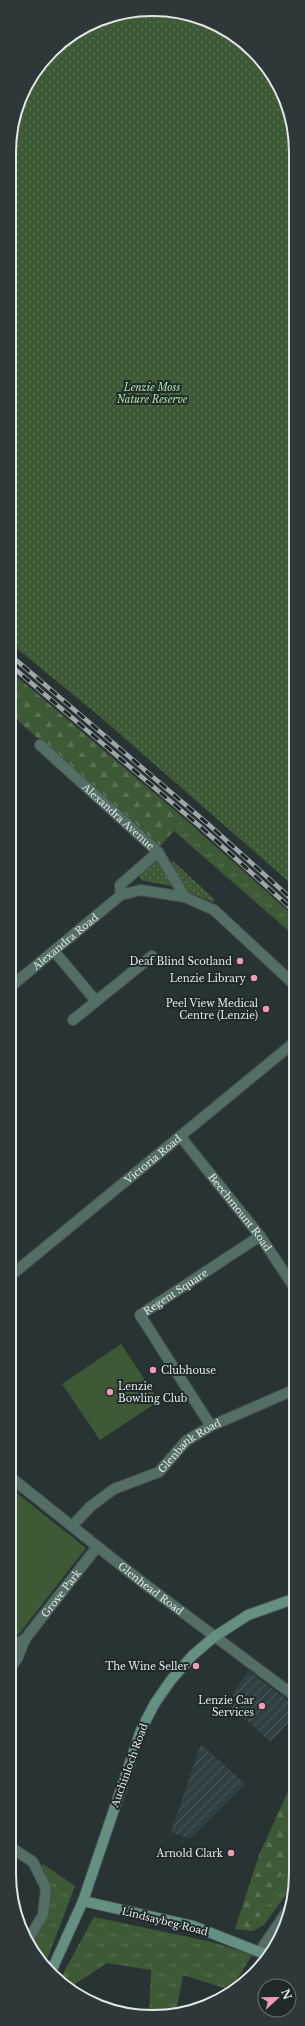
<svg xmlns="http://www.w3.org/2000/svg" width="305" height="2026" font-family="'Libre Baskerville',serif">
<defs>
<pattern id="industrial-furrows" width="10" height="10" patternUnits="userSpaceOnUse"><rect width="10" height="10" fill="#2f4143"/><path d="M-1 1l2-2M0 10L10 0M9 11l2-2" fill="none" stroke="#4d5c5e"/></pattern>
<pattern id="grass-tufts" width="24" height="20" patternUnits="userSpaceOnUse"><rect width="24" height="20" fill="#3d5935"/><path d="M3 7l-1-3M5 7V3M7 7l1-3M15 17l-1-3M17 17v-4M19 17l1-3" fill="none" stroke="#597152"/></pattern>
<pattern id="forest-firs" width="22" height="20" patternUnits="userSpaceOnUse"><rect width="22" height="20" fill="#3d5935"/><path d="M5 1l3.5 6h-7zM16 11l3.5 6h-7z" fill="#597152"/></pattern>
<pattern id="park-dots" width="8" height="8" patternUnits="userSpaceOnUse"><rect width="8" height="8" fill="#3d5935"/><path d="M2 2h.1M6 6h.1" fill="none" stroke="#597152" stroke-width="1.8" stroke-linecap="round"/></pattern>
</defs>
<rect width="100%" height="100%" fill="#283334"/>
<!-- industrial -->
<g fill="url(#industrial-furrows)">
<path d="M249 1671 296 1707V1714L271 1742 229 1705 235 1698 232 1694Z"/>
<path d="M201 1744 245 1784 190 1839 171 1832Z"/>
</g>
<!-- grass -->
<g fill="url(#grass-tufts)">
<path d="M185 819 296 918V930L292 934 174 831Z"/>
<path d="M296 1845V1881L264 1925 253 1931Z"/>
<path d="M43 1864 75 1886 45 1965 30 1944 48 1915 51 1886 41 1867Z"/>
<path d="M94 1917 212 1942 252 1955 231 1990 183 1975 176 2012 149 2015 151 1970 107 1963 69 1988 59 1981Z"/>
</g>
<!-- forest -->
<g fill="url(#forest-firs)">
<path d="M9 670 185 819 159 847 15 718 9 724Z"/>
<path d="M296 1774V1845L253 1931 235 1929 259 1855Z"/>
</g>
<!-- park -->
<g fill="url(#park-dots)">
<path d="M162 9 216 24 254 51 285 97 296 143V710L291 713 296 726V888L98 715 9 642V143L24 89 58 44 107 17Z"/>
<path d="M159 859 175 887 141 880 139 875Z"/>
<path d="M173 861 215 900 213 902 188 892 170 865Z"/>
</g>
<!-- garden -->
<g fill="#3d5935">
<path d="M121 1344 159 1401 100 1440 62 1384Z"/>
<path d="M9 1487 86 1548 19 1634 9 1642Z"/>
</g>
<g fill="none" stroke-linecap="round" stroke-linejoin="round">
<!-- street casing -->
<g stroke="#465051" stroke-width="12">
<g id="street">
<path id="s1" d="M40 745 158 852 185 897 214 910 296 986"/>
<path d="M121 895 140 890 185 897"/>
<path d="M54 951 96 1001"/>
<path id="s2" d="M9 988 121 895 120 885 158 852"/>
<path d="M73 1020 152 956"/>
<path id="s3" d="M180 1136 260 1236 296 1290"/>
<path id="s4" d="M9 1277 296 1041"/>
<path id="s5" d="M211 1426 140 1315 260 1236"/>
<path id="s6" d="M9 1476 142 1582 296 1697"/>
<path id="s7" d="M72 1526 91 1506 114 1489 159 1472 186 1441 211 1426 296 1389"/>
<path id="s8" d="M9 1649 25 1639 97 1547"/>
<path d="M9 1669 17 1659 25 1639"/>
<path d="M9 1846 33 1862 46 1888 43 1915 28 1940"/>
<path d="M260 1951 288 1910"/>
</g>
</g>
<!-- secondary casing -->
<g stroke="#465051" stroke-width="12">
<g id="secondary">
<path d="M83 1901 193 1926 267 1955"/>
<path d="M50 1974 83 1901 141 1730 155 1703 171 1680 193 1655 214 1637 248 1615 296 1598"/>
</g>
</g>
<!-- street -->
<use href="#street" stroke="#536e64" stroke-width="10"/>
<!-- secondary -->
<use href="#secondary" stroke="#659081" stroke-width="10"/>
<!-- rail casing -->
<g stroke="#9fa7a8" stroke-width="4.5">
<g id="rail">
<path d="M9 654 208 824 296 903"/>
<path d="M9 664 203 829 296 913"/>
</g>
</g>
<!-- rail -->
<use href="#rail" stroke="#1f292a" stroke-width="3" stroke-dasharray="9" stroke-linecap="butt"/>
</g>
<!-- markers -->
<g fill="#f09ab6" stroke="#1f292a" stroke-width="1.5">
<circle cx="240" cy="961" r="4"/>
<circle cx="254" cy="978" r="4"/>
<circle cx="266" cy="1009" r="4"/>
<circle cx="153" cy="1370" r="4"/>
<circle cx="110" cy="1392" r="4"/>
<circle cx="196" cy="1666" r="4"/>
<circle cx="262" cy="1706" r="4"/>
<circle cx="231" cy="1853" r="4"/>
</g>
<g text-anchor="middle" stroke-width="4" stroke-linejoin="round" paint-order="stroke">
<!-- park labels -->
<g font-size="10" font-style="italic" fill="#ade39f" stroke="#1f292a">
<text x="152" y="391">Lenzie Moss<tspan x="152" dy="12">Nature Reserve</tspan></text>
</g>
<!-- street labels -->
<g font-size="10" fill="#e1e7e8" stroke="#1f292a">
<text dy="4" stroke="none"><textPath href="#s1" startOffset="106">Alexandra Avenue</textPath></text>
<text dy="4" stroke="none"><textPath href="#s2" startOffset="73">Alexandra Road</textPath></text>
<text dy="4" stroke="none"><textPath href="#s4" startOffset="186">Victoria Road</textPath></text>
<text dy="4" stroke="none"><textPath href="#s3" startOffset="97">Beechmount Road</textPath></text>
<text dy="4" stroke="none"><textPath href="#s5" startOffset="174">Regent Square</textPath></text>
<text dy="4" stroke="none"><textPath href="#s7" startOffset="145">Glenbank Road</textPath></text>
<text dy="4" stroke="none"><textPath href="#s6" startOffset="181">Glenhead Road</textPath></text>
<text dy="4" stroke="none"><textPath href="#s8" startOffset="77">Grove Park</textPath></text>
<text transform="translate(129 1765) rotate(-70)" y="4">Auchinloch Road</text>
<text transform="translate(165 1921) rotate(14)" y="4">Lindsaybeg Road</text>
</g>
<!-- poi labels -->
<g font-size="10" fill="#e1e7e8" stroke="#1f292a" text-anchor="end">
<text x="232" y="965">Deaf Blind Scotland</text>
<text x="246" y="982">Lenzie Library</text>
<text x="258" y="1007">Peel View Medical<tspan x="258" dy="12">Centre (Lenzie)</tspan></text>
<text x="161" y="1374" text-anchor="start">Clubhouse</text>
<text x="118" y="1390" text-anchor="start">Lenzie<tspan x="118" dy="12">Bowling Club</tspan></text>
<text x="188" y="1670">The Wine Seller</text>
<text x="254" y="1704">Lenzie Car<tspan x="254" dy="12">Services</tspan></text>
<text x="223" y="1857">Arnold Clark</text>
</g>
</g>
<!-- crop -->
<path d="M0 0H305V2026H0ZM152 16H153A136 136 0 0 1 289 152V1874A136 136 0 0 1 153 2010H152A136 136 0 0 1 16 1874V152A136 136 0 0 1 152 16Z" fill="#2f3839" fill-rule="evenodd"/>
<path fill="none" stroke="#e1e7e8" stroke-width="2" d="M152 16H153A136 136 0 0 1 289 152V1874A136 136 0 0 1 153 2010H152A136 136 0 0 1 16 1874V152A136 136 0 0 1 152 16Z"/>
<!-- north arrow -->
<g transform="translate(277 1998) rotate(68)"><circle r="19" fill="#1f292a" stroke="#6d7576"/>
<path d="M0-3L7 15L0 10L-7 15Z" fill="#f09ab6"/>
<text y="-6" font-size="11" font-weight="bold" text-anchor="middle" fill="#e1e7e8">N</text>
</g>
</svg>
